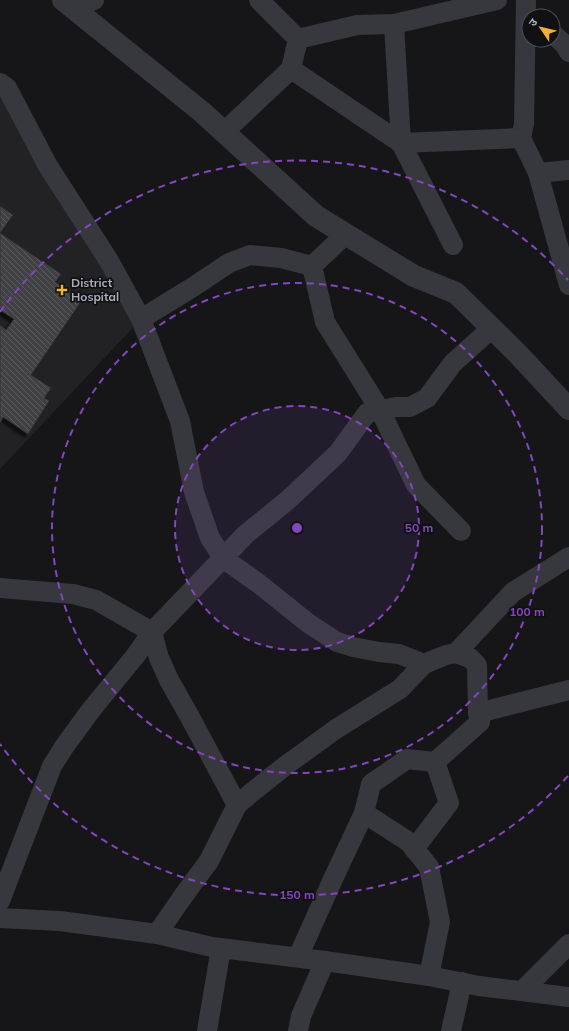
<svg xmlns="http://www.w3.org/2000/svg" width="569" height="1031" font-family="Mulish,'Noto Sans Devanagari',sans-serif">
<defs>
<pattern id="building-back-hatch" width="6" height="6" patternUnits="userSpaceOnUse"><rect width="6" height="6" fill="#404145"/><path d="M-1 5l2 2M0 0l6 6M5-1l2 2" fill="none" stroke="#595a5e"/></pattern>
<filter id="shadow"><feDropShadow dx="-3.5" dy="3.5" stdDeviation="1" flood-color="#0009"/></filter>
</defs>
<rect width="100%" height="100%" fill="#161618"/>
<!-- built -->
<path fill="#222225" d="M0 83 141 319 0 469Z"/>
<!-- building -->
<path fill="url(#building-back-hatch)" stroke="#303034" filter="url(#shadow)" d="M0 206 13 215 0 233 61 274 55 282 82 300 31 375 51 388 44 398 49 401 28 434 3 417 0 423V325L6 330 14 319 0 310Z"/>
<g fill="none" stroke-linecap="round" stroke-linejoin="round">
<!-- minor -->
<g stroke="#37383d" stroke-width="20">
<path d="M526 0 524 124 521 138 538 173 569 285"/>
<path d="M74 9 94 0"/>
<path d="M394 24 401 143 453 245"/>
<path d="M553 34 565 45 569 52"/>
<path d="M298 39 357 25 394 24 497 0"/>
<path d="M291 69 401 143 521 138"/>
<path d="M0 83 7 88 48 166 109 261 141 319 180 421 194 492 210 538 224 559 258 583 308 623 337 642 353 647 379 652 399 654 424 664"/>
<path d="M224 132 291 69 298 39 259 0"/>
<path d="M538 173 569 170"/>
<path d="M312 266 325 322 380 410 416 485 461 531"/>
<path d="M141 319 193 287 229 263 250 255 281 258 312 266 346 234"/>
<path d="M0 588 73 594 96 600 152 632 159 658 169 680 191 719 237 805"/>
<path d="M456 653 513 592 569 557"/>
<path d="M478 713 569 690"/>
<path d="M364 813 409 842 429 867 440 922 429 976"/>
<path d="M414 849 449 803 435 762"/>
<path d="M0 901 52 766 64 747 91 710 136 655 152 632 246 534 288 500 338 453 367 413 396 407H410L427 398 453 363 492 328"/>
<path d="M0 918 60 921 157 934 212 947 325 961 429 976 479 986 569 997"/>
<path d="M157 934 184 895 209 861 237 805 251 793 285 766 336 729 400 689 424 664 446 655 456 653 470 658 477 665 478 713 480 722 435 762 407 759 371 784 364 813 333 879 298 957"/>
<path d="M522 991 569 944"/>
<path d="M207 1031 221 948"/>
<path d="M298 1031 301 1016 325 961"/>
<path d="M451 1031 462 982"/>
</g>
<!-- tertiary -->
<path stroke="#37383d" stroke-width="22" d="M63 0 202 112 316 216 414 276 456 293 518 354 569 409"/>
</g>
<!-- distance rings -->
<circle cx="297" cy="528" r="122" fill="#8446be" fill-opacity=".12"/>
<g fill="none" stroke="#8446be" stroke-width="2" stroke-dasharray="7 5">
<circle cx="297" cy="528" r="122"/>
<circle cx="297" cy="528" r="245"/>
<path d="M568 776A367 367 0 0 1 0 744M0 312A367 367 0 0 1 568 280"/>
</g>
<!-- markers -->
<path fill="#f2b134" stroke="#111113" stroke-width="1.5" d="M60 284h4v4h4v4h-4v4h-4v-4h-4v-4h4z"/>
<g text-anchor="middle" stroke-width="3.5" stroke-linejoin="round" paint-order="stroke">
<!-- poi labels -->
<g font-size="12" font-weight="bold" fill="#a8adb8" stroke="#111113" text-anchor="start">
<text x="71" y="287">District<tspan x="71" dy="14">Hospital</tspan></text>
</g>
</g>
<circle cx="297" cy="528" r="6" fill="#8446be" stroke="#111113" stroke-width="2"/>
<g font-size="12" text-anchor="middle" font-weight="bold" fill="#8446be" stroke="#111113" stroke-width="3.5" stroke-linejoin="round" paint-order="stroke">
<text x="419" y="532">50 m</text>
<text x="527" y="616">100 m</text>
<text x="297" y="899">150 m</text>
</g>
<!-- north arrow -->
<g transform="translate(541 28) rotate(305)"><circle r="19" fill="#111113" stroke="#4d4f55"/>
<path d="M0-3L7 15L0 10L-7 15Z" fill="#f2b134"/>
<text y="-6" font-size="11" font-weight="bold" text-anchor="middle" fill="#a8adb8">उ</text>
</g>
</svg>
